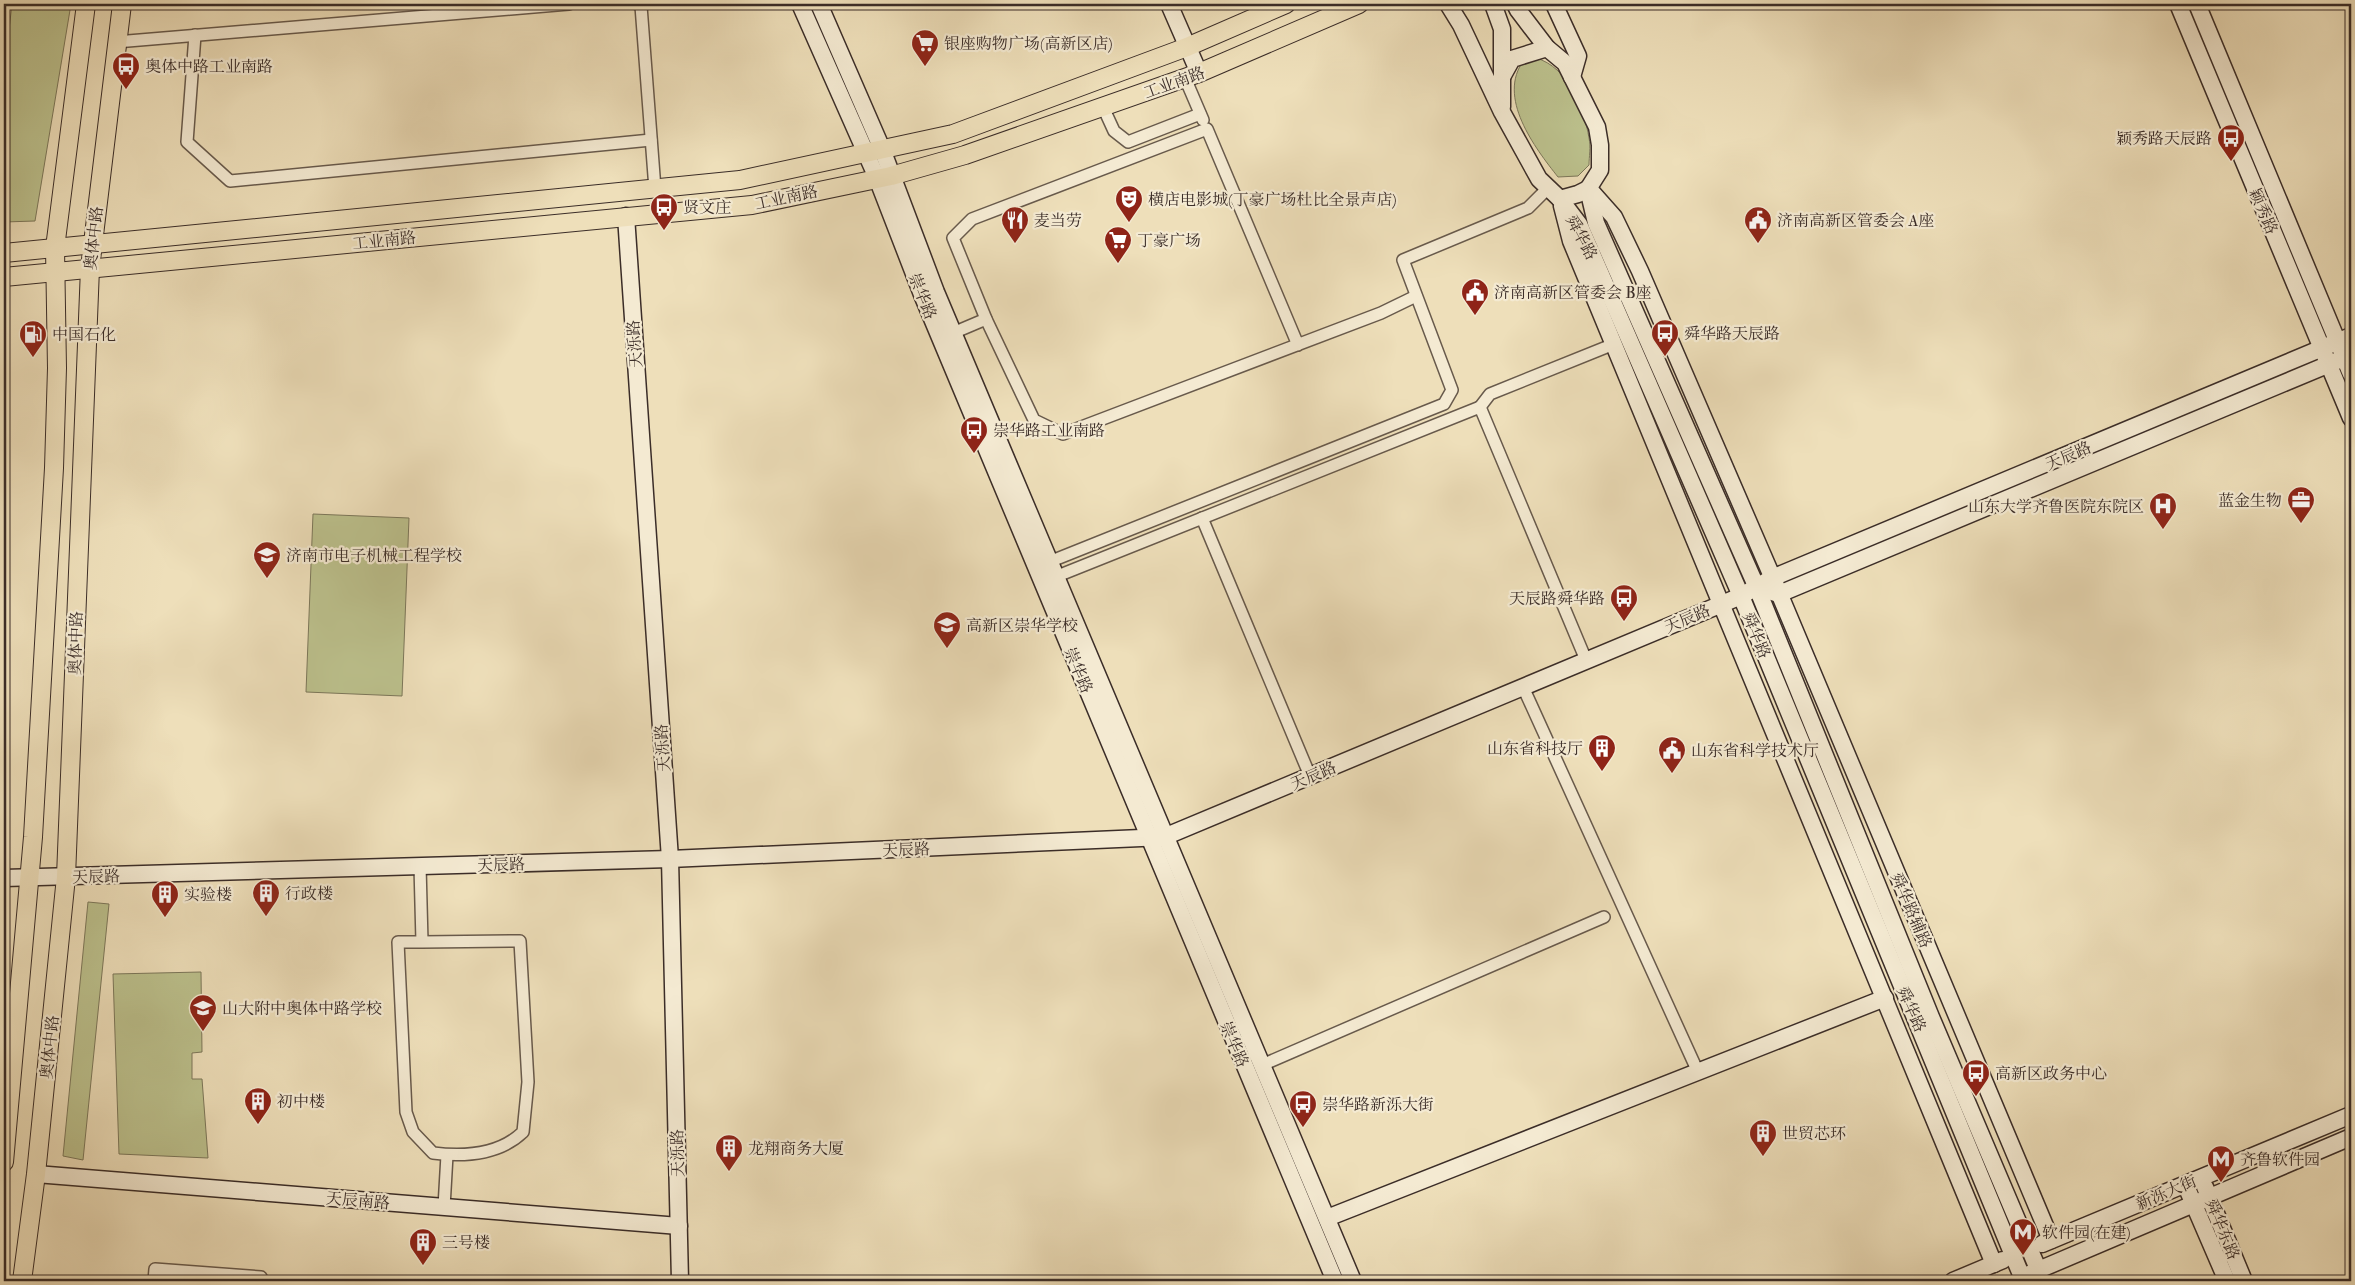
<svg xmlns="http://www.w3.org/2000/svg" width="2355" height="1285" font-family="'IM FELL Double Pica','Noto Serif SC',serif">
<rect width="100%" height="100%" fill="#eedfba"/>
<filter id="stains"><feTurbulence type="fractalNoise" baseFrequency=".004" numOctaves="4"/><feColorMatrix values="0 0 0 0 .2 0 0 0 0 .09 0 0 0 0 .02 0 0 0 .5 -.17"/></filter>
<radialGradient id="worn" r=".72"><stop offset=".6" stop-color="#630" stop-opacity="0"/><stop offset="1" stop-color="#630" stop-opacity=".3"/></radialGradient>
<!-- green -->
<g fill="#bcc18d" stroke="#7c775a">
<path d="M12 4H71L35 221 4 222V73Z"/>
<path d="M1536 58C1568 67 1584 108 1589 138 1591 147 1589 157 1589 165L1578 176 1558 177C1535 148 1496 97 1524 60Z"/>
<path d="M313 514 409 518 402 696 306 692Z"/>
<path d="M88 902 109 904 83 1160 63 1156Z"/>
<path d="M201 972 202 1052 192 1053V1079H202L208 1158 119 1154 113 974Z"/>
</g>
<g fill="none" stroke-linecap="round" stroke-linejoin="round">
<!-- street casing -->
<g stroke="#685a4c" stroke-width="14">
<g id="street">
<path d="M637 4 641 6 655 189"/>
<path d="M195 35 187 142 230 181 651 140"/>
<path d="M116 42 569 4"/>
<path d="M1185 78 1203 120"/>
<path d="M1103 107 1114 131 1128 142 1200 114"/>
<path d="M953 333 986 319"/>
<path d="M1298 345 1207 129 972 219 953 238 986 319 1034 420 1063 434 1381 313 1416 296"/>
<path d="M1480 407 1490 394 1614 344"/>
<path d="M1202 518 1310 776"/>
<path d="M1049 562 1444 404 1452 390 1403 260 1528 208 1547 189"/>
<path d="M1055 577 1480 407 1586 660"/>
<path d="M1523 687 1698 1072"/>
<path d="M420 866 422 942H398L406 1112 413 1132 433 1153C465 1157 499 1155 523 1132L528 1082 520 941 422 942"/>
<path d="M1262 1065 1604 917"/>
<path d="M444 1207 447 1155"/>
<path d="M154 1281 155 1269 261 1277 260 1281"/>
</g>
</g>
<!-- secondary casing -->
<g stroke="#3b2d28" stroke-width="19">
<g id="secondary">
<path d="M800 4 877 178 923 297 1335 1281"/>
<path d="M819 4 882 149 936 292 1353 1281"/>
<path d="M1169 4 1199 73"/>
<path d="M1448 4 1461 25 1502 112 1539 179 1560 199 1579 224 1741 596 2022 1277"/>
<path d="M1493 4 1502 29V107"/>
<path d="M1515 4 1518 10 1547 48 1565 63 1597 127 1600 145V170L1588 189 1596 223 1757 588 1931 1017 2038 1269"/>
<path d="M1554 4 1578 56 1572 77"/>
<path d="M2178 4 2351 418"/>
<path d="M2197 4 2351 374"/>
<path d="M1502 77 1512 59 1547 48"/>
<path d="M1590 190 1614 217 1640 271 1774 581 2051 1240"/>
<path d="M1560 199 1578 194 1588 189"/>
<path d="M1562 206 1571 241 1994 1264"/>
<path d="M626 216 670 859 680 1281"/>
<path d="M1769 591 1779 594 2351 355"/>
<path d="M4 878 670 859 1164 837 1741 596 1772 578 2351 336"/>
<path d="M36 1174 679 1226"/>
<path d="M2205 1187 2244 1281"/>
<path d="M2189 1193 2227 1281"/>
<path d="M1327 1218 1885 998"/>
<path d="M2042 1244 2351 1115"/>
<path d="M2029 1274 2351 1137"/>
<path d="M1953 1281 2003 1260"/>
</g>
</g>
<!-- primary casing -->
<g stroke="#3b2d28" stroke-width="20">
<g id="primary">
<path d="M4 253 740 180 953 134 1187 47 1286 4"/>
<path d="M4 277 752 205 891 176 965 155 1199 73 1359 4"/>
<path d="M4 1162 33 837 54 468 57 368 55 248 86 4"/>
<path d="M22 1281 36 1174 66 877 90 268 122 4"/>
</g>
</g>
<!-- street -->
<use href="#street" stroke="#f4ead2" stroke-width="11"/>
<!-- secondary -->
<use href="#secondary" stroke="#f4ead2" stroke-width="16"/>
<!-- primary -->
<use href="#primary" stroke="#eedfba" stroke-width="18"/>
</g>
<!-- icons -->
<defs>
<g id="supermarket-pin" transform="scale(1.4375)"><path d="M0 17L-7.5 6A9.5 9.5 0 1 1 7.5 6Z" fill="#8f2418" stroke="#f4ead2"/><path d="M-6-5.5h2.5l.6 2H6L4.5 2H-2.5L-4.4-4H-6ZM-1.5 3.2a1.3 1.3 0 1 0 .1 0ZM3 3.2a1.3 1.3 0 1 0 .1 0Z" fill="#fff"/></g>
<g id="bus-pin" transform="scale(1.4375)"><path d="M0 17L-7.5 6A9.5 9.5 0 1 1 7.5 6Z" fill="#8f2418" stroke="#f4ead2"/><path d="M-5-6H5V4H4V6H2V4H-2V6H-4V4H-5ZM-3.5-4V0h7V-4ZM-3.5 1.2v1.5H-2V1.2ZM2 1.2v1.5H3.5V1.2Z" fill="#fff"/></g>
<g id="theatre-pin" transform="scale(1.4375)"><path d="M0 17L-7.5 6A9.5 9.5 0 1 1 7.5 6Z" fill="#8f2418" stroke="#f4ead2"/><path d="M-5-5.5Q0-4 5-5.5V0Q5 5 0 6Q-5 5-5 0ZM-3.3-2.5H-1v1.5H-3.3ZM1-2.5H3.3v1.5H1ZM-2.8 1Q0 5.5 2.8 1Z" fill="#fff"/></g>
<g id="restaurant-pin" transform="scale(1.4375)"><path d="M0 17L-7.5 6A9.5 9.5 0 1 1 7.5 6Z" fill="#8f2418" stroke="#f4ead2"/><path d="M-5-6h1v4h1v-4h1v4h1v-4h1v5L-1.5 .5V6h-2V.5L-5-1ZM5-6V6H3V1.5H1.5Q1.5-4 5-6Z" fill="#fff"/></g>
<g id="civic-pin" transform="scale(1.4375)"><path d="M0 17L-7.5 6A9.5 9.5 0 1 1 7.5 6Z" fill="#8f2418" stroke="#f4ead2"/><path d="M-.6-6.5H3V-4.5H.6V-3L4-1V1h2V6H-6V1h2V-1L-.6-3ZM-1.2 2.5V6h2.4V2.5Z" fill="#fff"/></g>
<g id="fuel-pin" transform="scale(1.4375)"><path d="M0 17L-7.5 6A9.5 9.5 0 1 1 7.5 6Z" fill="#8f2418" stroke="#f4ead2"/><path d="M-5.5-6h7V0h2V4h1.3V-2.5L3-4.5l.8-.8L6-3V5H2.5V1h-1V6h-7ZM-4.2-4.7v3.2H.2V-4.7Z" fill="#fff"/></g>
<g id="office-pin" transform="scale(1.4375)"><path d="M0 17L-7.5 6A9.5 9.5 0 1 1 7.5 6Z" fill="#8f2418" stroke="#f4ead2"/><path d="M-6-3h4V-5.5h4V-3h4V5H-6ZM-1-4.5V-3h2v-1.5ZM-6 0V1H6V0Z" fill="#fff"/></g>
<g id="hospital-pin" transform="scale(1.4375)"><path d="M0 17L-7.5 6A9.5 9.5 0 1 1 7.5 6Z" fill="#8f2418" stroke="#f4ead2"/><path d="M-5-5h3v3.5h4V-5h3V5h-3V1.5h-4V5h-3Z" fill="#fff"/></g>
<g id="school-pin" transform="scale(1.4375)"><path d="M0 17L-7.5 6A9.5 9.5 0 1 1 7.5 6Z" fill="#8f2418" stroke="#f4ead2"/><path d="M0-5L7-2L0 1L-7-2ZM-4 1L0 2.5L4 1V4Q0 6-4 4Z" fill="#fff"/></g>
<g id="building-pin" transform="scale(1.4375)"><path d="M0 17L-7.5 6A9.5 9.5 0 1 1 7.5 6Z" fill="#8f2418" stroke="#f4ead2"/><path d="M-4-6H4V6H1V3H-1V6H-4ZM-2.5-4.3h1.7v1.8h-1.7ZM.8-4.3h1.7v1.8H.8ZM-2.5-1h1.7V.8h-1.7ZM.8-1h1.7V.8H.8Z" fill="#fff"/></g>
<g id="metro-pin" transform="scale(1.4375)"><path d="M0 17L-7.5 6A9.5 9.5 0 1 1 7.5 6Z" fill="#8f2418" stroke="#f4ead2"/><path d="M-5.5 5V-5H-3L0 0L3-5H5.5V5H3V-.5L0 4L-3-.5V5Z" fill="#fff"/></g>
</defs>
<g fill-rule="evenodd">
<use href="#supermarket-pin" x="925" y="43"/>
<use href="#bus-pin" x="126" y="66"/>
<use href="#bus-pin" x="2231" y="138"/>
<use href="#theatre-pin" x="1129" y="199"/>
<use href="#bus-pin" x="664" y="207"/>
<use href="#restaurant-pin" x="1015" y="220"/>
<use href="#civic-pin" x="1758" y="220"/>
<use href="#supermarket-pin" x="1118" y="240"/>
<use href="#civic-pin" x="1475" y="292"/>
<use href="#bus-pin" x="1665" y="333"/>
<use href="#fuel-pin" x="33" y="334"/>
<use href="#bus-pin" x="974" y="430"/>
<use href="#office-pin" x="2301" y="500"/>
<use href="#hospital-pin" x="2163" y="506"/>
<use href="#school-pin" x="267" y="555"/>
<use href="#bus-pin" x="1624" y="598"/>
<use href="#school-pin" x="947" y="625"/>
<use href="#building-pin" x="1602" y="748"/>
<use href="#civic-pin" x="1672" y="750"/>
<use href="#building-pin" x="266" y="893"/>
<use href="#building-pin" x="165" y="894"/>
<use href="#school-pin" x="203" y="1008"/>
<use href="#bus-pin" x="1976" y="1073"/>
<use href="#building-pin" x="258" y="1101"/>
<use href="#bus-pin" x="1303" y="1104"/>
<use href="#building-pin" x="1763" y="1133"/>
<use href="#building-pin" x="729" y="1148"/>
<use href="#metro-pin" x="2221" y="1159"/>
<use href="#metro-pin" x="2023" y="1232"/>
<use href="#building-pin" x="423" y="1242"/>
</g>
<g text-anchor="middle" stroke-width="4.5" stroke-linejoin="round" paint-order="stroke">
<!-- poi labels -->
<g font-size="16" fill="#3b2d28" stroke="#f4ead2" text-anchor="start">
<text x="944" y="49">银座购物广场(高新区店)</text>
<text x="145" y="72">奥体中路工业南路</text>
<text x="2212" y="144" text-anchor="end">颖秀路天辰路</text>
<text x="1148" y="205">横店电影城(丁豪广场杜比全景声店)</text>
<text x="683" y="213">贤文庄</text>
<text x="1034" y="226">麦当劳</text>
<text x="1777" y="226">济南高新区管委会 A座</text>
<text x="1137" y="246">丁豪广场</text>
<text x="1494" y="298">济南高新区管委会 B座</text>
<text x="1684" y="339">舜华路天辰路</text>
<text x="52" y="340">中国石化</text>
<text x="993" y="436">崇华路工业南路</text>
<text x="2282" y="506" text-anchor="end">蓝金生物</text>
<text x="2144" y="512" text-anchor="end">山东大学齐鲁医院东院区</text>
<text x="286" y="561">济南市电子机械工程学校</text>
<text x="1605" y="604" text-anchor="end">天辰路舜华路</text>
<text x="966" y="631">高新区崇华学校</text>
<text x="1583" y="754" text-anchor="end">山东省科技厅</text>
<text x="1691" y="756">山东省科学技术厅</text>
<text x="285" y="899">行政楼</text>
<text x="184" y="900">实验楼</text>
<text x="222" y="1014">山大附中奥体中路学校</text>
<text x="1995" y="1079">高新区政务中心</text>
<text x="277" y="1107">初中楼</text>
<text x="1322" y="1110">崇华路新泺大街</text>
<text x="1782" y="1139">世贸芯环</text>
<text x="748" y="1154">龙翔商务大厦</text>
<text x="2240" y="1165">齐鲁软件园</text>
<text x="2042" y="1238">软件园(在建)</text>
<text x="442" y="1248">三号楼</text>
</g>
<!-- street labels -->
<g font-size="16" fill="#3b2d28" stroke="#f4ead2">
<text transform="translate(1174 82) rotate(-20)" y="6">工业南路</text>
<text transform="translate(786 197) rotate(-12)" y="6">工业南路</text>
<text transform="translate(2264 211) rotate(67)" y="6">颖秀路</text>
<text transform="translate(1582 237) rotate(62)" y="6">舜华路</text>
<text transform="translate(93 238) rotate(-84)" y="6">奥体中路</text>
<text transform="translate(384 240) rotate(-6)" y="6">工业南路</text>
<text transform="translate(923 296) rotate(68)" y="6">崇华路</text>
<text transform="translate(634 344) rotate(-94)" y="6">天泺路</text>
<text transform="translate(2068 455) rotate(-23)" y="6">天辰路</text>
<text transform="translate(1687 618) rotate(-23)" y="6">天辰路</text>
<text transform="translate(1757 635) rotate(68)" y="6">舜华路</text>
<text transform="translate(75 643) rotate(-88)" y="6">奥体中路</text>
<text transform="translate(1079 670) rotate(67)" y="6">崇华路</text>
<text transform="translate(662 748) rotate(-94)" y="6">天泺路</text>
<text transform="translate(1313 775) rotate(-23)" y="6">天辰路</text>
<text transform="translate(906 849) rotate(-2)" y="6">天辰路</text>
<text transform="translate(501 864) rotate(-2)" y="6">天辰路</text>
<text transform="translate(96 876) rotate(-2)" y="6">天辰路</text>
<text transform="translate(1912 910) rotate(67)" y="6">舜华路辅路</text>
<text transform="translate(1912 1009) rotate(66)" y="6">舜华路</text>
<text transform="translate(1235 1044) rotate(67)" y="6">崇华路</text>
<text transform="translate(49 1047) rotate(-84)" y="6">奥体中路</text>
<text transform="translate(677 1153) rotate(-91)" y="6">天泺路</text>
<text transform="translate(2166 1192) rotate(-23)" y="6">新泺大街</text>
<text transform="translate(358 1200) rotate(5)" y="6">天辰南路</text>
<text transform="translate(2223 1229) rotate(68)" y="6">舜华东路</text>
</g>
</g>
<!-- margin -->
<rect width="2355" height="1285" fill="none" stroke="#eedfba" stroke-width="20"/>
<rect x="5" y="5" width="2345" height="1275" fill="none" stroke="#3b2d28" stroke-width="2.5"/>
<rect x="10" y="10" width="2335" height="1265" fill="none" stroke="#3b2d28"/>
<rect width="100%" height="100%" filter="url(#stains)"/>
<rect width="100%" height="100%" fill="url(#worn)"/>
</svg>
